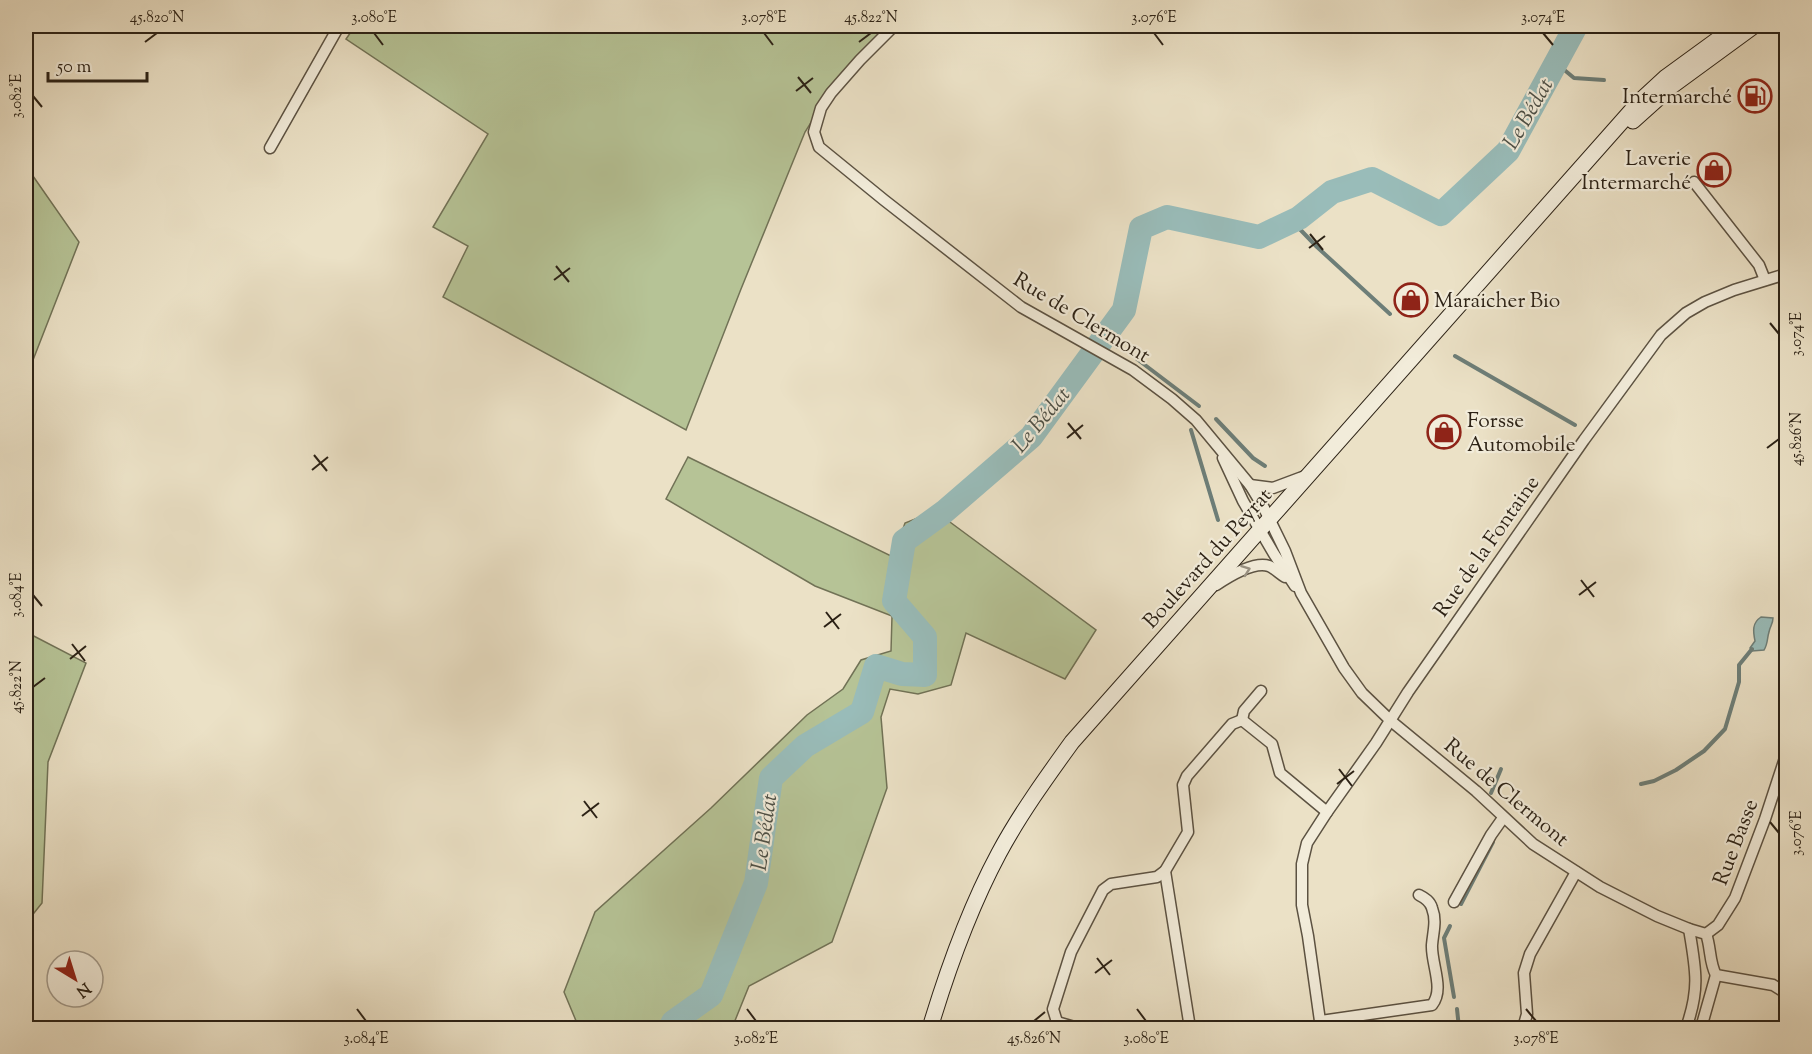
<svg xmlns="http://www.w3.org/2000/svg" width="1812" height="1054" font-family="'Sorts Mill Goudy',serif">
<rect width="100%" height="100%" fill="#ebe1c6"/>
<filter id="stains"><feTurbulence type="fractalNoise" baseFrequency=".00333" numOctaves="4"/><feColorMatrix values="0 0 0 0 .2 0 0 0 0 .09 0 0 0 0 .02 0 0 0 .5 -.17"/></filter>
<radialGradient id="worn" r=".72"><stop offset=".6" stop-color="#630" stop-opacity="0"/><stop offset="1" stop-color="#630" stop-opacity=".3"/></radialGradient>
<!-- green -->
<g fill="#b6c396" stroke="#717256" stroke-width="1.5">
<path d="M355 26H886L842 73 805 132 741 289 686 430 443 297 468 246 433 227 488 134 346 39Z"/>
<path d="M26 166 79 242 26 378Z"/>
<path d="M688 457 893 557 905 523 935 511 1096 630 1065 679 966 633 951 685 918 694 890 689 881 717 887 788 832 942 749 986 732 1028H579L564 992 595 912 711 808 807 715 843 689 861 660 891 651 892 616 815 586 666 499Z"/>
<path d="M26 632 86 663 48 762 42 903 26 923Z"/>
</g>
<!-- water -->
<path fill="#99bcb9" stroke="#6d7e78" stroke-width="1.5" d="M1761 617 1773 618C1773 624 1770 626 1769 632 1767 638 1768 644 1764 650L1752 651 1750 648 1755 641C1753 631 1752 623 1761 617Z"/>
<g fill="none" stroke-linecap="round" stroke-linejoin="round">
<!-- stream -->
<g stroke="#6d7e78" stroke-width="4">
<path d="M1556 63 1574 78 1604 80"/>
<path d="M1292 221 1317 247 1390 314"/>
<path d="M1101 350 1108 340 1118 347"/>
<path d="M1455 356 1575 425"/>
<path d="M1137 359 1199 406"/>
<path d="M1216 419 1253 458 1265 466"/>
<path d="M1191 430 1218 520"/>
<path d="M1641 784 1654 781 1676 770 1704 751 1725 729 1739 682V665L1752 649"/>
<path d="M1491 793 1501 769"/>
<path d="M1461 904 1493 842"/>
<path d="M1450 926 1444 938 1454 997"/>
<path d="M1457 1009 1459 1028"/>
</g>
<!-- river -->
<path stroke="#99bcb9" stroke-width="24" d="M670 1028 673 1022 711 995 756 883 771 778 805 746 862 712 876 666 902 674 925 675V637L894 601 904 541 944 512 1031 437 1124 310 1141 228 1167 217 1259 237 1299 218 1332 192 1372 179 1441 214 1508 151 1576 26"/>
<!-- minor casing -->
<g stroke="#5c5242" stroke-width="13">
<g id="minor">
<path d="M894 26 860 60 831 93 821 108 814 132 819 147 884 200 1021 307 1133 370 1172 399 1196 420 1250 485 1264 508 1285 551 1301 593 1344 668 1362 693 1391 721 1476 791 1533 844 1600 887 1657 916 1689 929 1706 934C1711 947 1709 962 1716 975L1773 985 1786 993"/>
<path d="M270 148 339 26"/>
<path d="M1694 182 1759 265 1765 280"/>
<path d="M1223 458 1243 501 1274 554 1295 586"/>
<path d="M1250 485 1273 488 1305 476"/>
<path d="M1216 585C1228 577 1254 561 1269 566 1274 568 1280 574 1285 577"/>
<path d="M1242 720 1244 711 1261 691"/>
<path d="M1165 871 1190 1028"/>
<path d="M1454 902 1491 835 1503 818"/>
<path d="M1706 934 1718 925 1735 898 1765 819 1786 755"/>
<path d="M1321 1021 1432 1005C1445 989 1431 964 1432 945 1433 932 1437 921 1432 908 1430 901 1425 898 1419 895"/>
<path d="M1057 1022 1078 1028"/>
<path d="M1053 1028 1057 1022 1053 1009 1071 952 1103 890 1111 884 1157 877 1165 871 1188 832 1183 785 1187 776 1232 724 1242 720 1272 744 1280 773 1327 812"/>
<path d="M1321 1028 1308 936 1302 905V864L1307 843 1327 812 1376 743 1408 692 1584 440 1661 335 1686 313 1705 302 1734 290 1786 274"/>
<path d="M1523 1028 1527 1014 1524 973 1530 954 1576 872"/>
<path d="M1686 1028C1700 989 1696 970 1689 929"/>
<path d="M1701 1028 1716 975"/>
</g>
</g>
<!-- secondary casing -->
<g stroke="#2c2216" stroke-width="17">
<g id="secondary">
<path d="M1633 121 1672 86 1754 26"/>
<path d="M930 1028C948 968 969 909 999 853 1020 814 1046 778 1072 742L1640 101 1666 77 1736 26"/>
</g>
</g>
<!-- minor -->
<use href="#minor" stroke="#f2ecda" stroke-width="10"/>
<!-- secondary -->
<use href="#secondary" stroke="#f2ecda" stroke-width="15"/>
</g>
<!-- one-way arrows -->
<defs><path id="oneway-chevron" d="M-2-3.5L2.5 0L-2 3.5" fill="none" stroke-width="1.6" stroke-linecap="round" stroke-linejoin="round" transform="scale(1.5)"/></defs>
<use stroke="#999182" href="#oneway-chevron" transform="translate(1246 570) rotate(-20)"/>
<!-- ticks -->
<path fill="none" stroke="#2c2216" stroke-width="2" d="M374 33 383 45M764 33 773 45M1154 33 1163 45M1543 33 1553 45M145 42 157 33M859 42 871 33M798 77 811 93M796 91 813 78M33 96 42 107M1310 234 1323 250M1309 248 1325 236M556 266 569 282M554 280 570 268M1770 323 1779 334M1068 423 1081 439M1067 438 1083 425M1767 448 1779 439M314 455 327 471M312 470 328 457M1581 580 1594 597M33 595 42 606M1579 595 1596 582M826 612 839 629M824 627 841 614M72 644 85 661M70 659 86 646M33 687 45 678M1339 769 1352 786M1337 784 1354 771M584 801 597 818M582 816 599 803M1770 822 1779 833M1097 958 1110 975M1095 973 1112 960M357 1009 366 1021M747 1009 756 1021M1137 1009 1146 1021M1526 1009 1536 1021M1034 1021 1045 1012"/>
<!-- icons -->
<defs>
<g id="fuel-ring" transform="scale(1.725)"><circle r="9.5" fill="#f2ecda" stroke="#8f2418" stroke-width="1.5"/><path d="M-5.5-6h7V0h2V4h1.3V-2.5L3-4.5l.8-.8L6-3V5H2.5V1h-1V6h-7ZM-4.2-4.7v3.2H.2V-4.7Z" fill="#8f2418"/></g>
<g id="shop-ring" transform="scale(1.725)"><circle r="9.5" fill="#f2ecda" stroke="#8f2418" stroke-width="1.5"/><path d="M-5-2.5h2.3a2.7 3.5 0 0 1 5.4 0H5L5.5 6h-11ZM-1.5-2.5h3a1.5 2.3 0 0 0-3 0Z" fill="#8f2418"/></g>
</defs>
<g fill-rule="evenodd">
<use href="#fuel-ring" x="1755" y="96"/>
<use href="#shop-ring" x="1714" y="170"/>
<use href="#shop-ring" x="1411" y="300"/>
<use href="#shop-ring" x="1444" y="432"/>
</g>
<g text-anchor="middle" stroke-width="4.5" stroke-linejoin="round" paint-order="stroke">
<!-- poi labels -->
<g font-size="21" fill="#2c2216" stroke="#f2ecda" text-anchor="end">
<text x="1732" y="103">Intermarché</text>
<text x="1691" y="165">Laverie<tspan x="1691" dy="24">Intermarché</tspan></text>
<text x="1434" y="307" text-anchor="start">Maraicher Bio</text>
<text x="1467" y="427" text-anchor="start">Forsse<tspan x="1467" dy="24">Automobile</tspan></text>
</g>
<!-- street labels -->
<g font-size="21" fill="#2c2216" stroke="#f2ecda">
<text transform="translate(1082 317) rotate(31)" y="7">Rue de Clermont</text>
<text transform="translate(1486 546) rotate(-55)" y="7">Rue de la Fontaine</text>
<text transform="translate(1207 558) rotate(-48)" y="7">Boulevard du Peyrat</text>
<text transform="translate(1507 792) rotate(40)" y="7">Rue de Clermont</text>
<text transform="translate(1735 842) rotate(-69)" y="7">Rue Basse</text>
</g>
<!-- water labels -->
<g font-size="22" font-style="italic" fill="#4d5047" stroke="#f2ecda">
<text transform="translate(1527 113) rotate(-60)" y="8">Le Bédat</text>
<text transform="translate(1040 419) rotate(-50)" y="8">Le Bédat</text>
<text transform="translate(763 832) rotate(-82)" y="8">Le Bédat</text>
</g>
</g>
<!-- margin -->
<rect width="1812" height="1054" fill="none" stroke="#ebe1c6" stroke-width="66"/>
<!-- north arrow -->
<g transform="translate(75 979) rotate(142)"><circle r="28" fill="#f2ecda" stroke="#a39b8c" stroke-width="1.5"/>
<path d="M0-4.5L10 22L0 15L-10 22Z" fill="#8f2418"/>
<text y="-9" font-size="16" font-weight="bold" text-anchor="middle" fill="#2c2216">N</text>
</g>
<!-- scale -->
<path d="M48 72v9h99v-9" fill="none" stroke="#2c2216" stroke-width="3"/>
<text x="57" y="72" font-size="18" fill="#2c2216" stroke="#f2ecda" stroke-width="4.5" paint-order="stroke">50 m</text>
<rect x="33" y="33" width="1746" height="988" fill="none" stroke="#2c2216" stroke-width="2"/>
<g font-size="15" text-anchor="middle" fill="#2c2216">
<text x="157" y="22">45.820°N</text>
<text x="374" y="22">3.080°E</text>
<text x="764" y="22">3.078°E</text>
<text x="871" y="22">45.822°N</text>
<text x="1154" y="22">3.076°E</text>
<text x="1543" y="22">3.074°E</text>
<text transform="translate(16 96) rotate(-90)" y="5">3.082°E</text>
<text transform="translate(1796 334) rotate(-90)" y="5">3.074°E</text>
<text transform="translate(1796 439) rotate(-90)" y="5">45.826°N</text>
<text transform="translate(16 595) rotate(-90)" y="5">3.084°E</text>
<text transform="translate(16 687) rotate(-90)" y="5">45.822°N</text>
<text transform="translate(1796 833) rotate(-90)" y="5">3.076°E</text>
<text x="366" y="1043">3.084°E</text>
<text x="756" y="1043">3.082°E</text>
<text x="1034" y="1043">45.826°N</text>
<text x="1146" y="1043">3.080°E</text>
<text x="1536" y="1043">3.078°E</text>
</g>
<rect width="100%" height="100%" filter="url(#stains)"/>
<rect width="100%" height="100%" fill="url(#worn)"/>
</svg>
